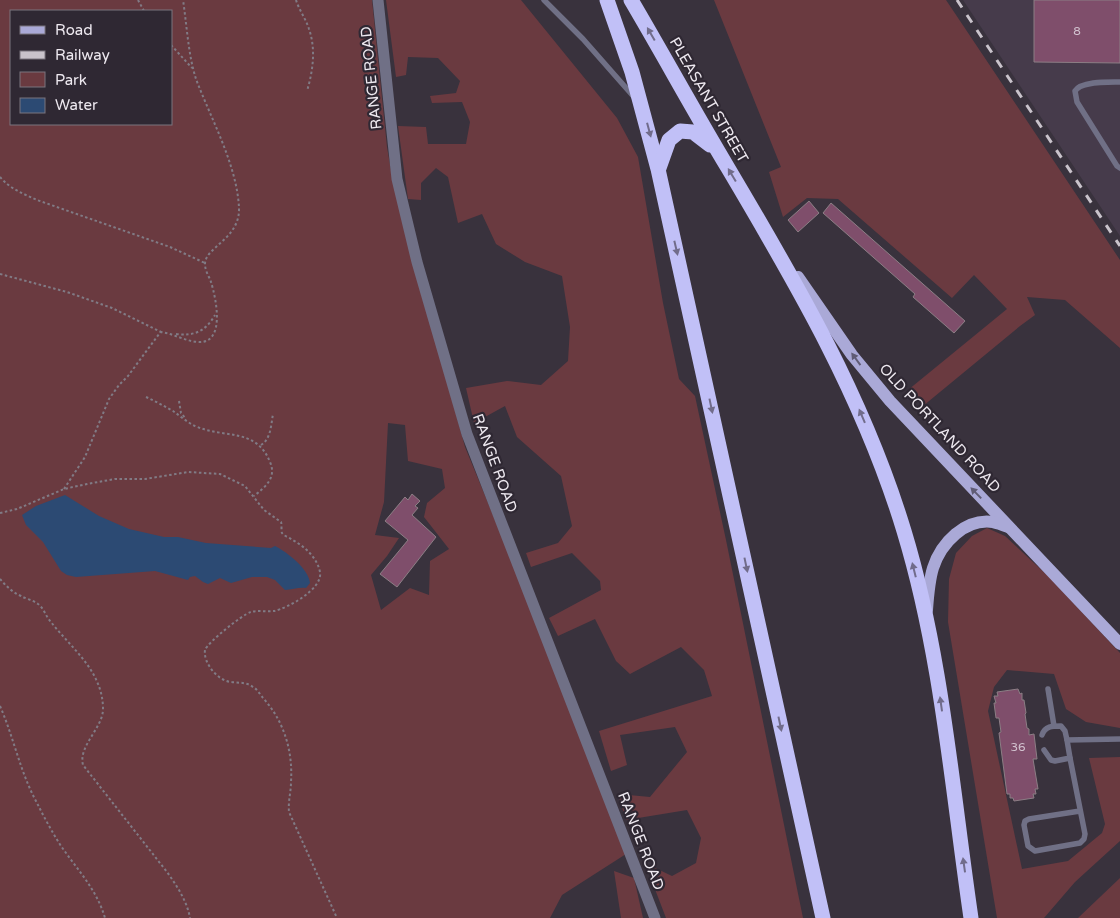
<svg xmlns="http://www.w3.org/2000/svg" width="1120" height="918" font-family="'Varela Round',sans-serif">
<rect width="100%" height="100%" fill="#39323d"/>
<!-- built -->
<path fill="#463b4b" d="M963 0H1120V236Z"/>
<!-- green -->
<g fill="#6a3a40" fill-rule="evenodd">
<path d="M0 0H372L387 147 393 182 465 447 507 549 626 854 562 895 550 918H0ZM11 11H171V124H11ZM388 423 405 425 408 461 442 469 445 488 427 503 424 517 449 549 430 561 429 595 410 588 381 610 371 575 387 556 399 538 375 535 384 502Z"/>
<path d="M386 0H521L617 118 638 157 663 303 679 379 695 396 726 540 803 918H666L653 884 651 866 672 876 696 863 701 838 687 810 626 820 618 794 650 797 687 752 675 727 620 735 627 765 611 771 599 731 712 696 704 670 681 647 630 674 616 661 595 619 558 636 549 618 601 590 600 581 572 553 531 567 526 553 558 543 572 526 561 476 517 437 505 406 474 423 466 388 507 381 541 385 568 361 570 327 562 276 525 262 496 244 482 214 458 223 448 177 436 168 421 183V200L408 199 398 126 426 127 428 144H466L470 122 462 102 432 103 430 96 456 93 460 81 438 58 408 57 406 75 396 77Z"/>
<path d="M714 0H946L1120 260V348L1065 300 1027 297 1035 315 1020 326 923 406 908 390 1007 309 974 275 952 298 838 199 807 198 783 217 769 172 781 167Z"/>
<path d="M987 528 1005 536 1048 576 1120 653V728L1086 722 1066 709 1054 674 1007 670 994 687 988 711 1022 869 1068 861 1102 833 1105 824 1089 758 1120 757V841L1075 882 1044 918H997L948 622 949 579 956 553 972 536Z"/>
<path d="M614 871 634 878 643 918H621Z"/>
<path d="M1120 878V918H1078Z"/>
</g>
<!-- water -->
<path fill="#2c4a73" d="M65 495 99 516 129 529 164 537H178L206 543 271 548 275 546C287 552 309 569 310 583L306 588C299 587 292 590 285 590L275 580 267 577H252L231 583 220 578 208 584 203 582 195 576 190 577 188 580 155 571 76 577 67 575 61 571 43 542 26 525 22 515 36 506Z"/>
<!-- building -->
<g fill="#7f4e6b" stroke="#8c7e85">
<path d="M1034 0H1120V63L1034 62Z"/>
<path d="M809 201 819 213 798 232 788 220Z"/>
<path d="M831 203 965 321 954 333 913 297 915 294 823 213Z"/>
<path d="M412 494 420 501 415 506 418 508 412 515 436 537 397 587 380 574 408 540 385 521 405 497 408 500Z"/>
<path d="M1018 689 1020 694 1022 693V700H1024L1026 713 1025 714 1027 728 1029 729V735L1034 734 1037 759H1033L1038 789H1035L1036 794H1033L1034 798 1014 801 1013 798H1010V794H1007L999 733 1001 732 999 718H996L994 703H996L994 696H998L997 692Z"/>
</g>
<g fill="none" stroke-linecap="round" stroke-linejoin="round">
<!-- path -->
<g stroke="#817b85" stroke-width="2" stroke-dasharray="2.5 2.5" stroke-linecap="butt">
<path d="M138 0 144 11"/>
<path d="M296 0C299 10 306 19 309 29 316 49 313 71 307 91"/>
<path d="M171 45 192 68"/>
<path d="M0 177C10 189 24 194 37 200L170 247 205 263"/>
<path d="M0 274 67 292 112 308 161 332"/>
<path d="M176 334C194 336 205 332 215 315"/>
<path d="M146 397C155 401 164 406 173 411 180 416 187 422 195 426 224 439 256 427 270 462 277 478 265 487 254 496"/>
<path d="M179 401 181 413 186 419"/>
<path d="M261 445C271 439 271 425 273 414"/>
<path d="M64 489 85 457 109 399 119 385 128 376 159 334 161 332C174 334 185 341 198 342 226 344 216 298 211 282 209 276 205 271 205 264 205 247 240 239 239 208 237 165 211 119 196 79 188 54 187 26 183 0"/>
<path d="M0 513 17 509 64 489 87 484 115 479H145L188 472 220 474 245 486 264 510 281 522C282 525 281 530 282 533 284 536 288 537 291 539 304 546 317 557 320 572 323 589 288 608 274 611 266 612 258 610 251 612 243 614 207 643 205 650 203 663 218 681 231 682 239 683 247 682 253 687 257 689 260 694 263 698 284 721 293 751 291 782 291 792 288 801 289 812L337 918"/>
<path d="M0 579C6 586 12 592 21 596 26 599 33 600 38 604 44 608 46 617 51 622 71 648 103 671 103 709 103 728 78 746 83 765L167 872C177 886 187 901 190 918"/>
<path d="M0 706C14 738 20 772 37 803 44 817 52 832 61 846 77 869 97 890 105 918"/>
</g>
<!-- lane -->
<g stroke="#707086" stroke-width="5.5">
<path d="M544 0 583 39 634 97"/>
<path d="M1120 82C1108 82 1081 81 1075 91L1077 102 1117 166 1120 168"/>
<path d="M1048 689 1054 726"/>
<path d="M1042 735C1045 726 1052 726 1061 726L1065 731 1067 740 1120 739"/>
<path d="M1044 750 1051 760 1055 761 1070 758 1067 740"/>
<path d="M1070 758 1085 834 1084 839 1080 843 1035 851 1028 846 1024 825 1025 821 1029 819 1080 811"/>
</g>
<!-- street -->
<path stroke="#707086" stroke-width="11" d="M378 0 397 179 417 262 467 434 655 918"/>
<!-- primary -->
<g stroke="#aaa9d7" stroke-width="12">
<path d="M798 277 852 355 890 401 1120 644"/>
<path d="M927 610C928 596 929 581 933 568 941 543 965 518 993 522 998 523 1003 525 1008 527"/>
</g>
<!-- highway -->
<g stroke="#c1c0f7" stroke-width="15">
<path d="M607 0 632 72 658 169 823 918"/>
<path d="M631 0C664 56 695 113 728 168 798 286 864 399 904 531 942 656 952 789 971 918"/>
<path d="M659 168 669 140 680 131 693 132 710 145"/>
</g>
<!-- rail -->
<path stroke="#c9c3cb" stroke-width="3" stroke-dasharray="9 9" stroke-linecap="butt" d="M957 0 1120 246"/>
</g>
<!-- one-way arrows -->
<defs><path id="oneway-solid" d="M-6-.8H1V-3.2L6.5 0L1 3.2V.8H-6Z" transform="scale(1.25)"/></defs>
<g fill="#716c8b">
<use href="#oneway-solid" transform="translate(651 34) rotate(-120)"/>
<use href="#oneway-solid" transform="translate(649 130) rotate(75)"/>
<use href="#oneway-solid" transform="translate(732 175) rotate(-121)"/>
<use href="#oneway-solid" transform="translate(676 248) rotate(77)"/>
<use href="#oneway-solid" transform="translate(711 406) rotate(78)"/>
<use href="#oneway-solid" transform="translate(862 416) rotate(-113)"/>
<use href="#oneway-solid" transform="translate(746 565) rotate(78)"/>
<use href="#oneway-solid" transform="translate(914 570) rotate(-104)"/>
<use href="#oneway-solid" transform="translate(941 704) rotate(-98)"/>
<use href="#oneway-solid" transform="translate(780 724) rotate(78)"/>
<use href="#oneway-solid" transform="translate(964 865) rotate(-98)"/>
</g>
<g fill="#605c75">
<use href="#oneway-solid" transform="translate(856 359) rotate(-126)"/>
<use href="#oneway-solid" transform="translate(976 493) rotate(-134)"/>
</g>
<g text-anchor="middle" stroke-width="4.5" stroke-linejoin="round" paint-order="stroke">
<!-- number labels -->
<g font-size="12" fill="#d2c2cf">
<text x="1077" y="35">8</text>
<text x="1018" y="751">36</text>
</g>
<!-- street labels -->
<g font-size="15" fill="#eee9f0" stroke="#2f2833">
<text transform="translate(371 78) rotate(-96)" y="5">RANGE ROAD</text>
<text transform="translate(709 100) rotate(60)" y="5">PLEASANT STREET</text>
<text transform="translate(940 428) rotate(47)" y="5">OLD PORTLAND ROAD</text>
<text transform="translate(495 463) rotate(70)" y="5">RANGE ROAD</text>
<text transform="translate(641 841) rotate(69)" y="5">RANGE ROAD</text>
</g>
</g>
<!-- legend -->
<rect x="10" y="10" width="162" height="115" fill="#2f2833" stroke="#7b757f"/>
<rect x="20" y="26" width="25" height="8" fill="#aaa9d7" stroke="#7b757f"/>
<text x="55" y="35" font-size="15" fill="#eee9f0">Road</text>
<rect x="20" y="51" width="25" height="8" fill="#c9c3cb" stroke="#7b757f"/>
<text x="55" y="60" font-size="15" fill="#eee9f0">Railway</text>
<rect x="20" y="72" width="25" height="15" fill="#6a3a40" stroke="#7b757f"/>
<text x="55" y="85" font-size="15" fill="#eee9f0">Park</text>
<rect x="20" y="98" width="25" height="15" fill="#2c4a73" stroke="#7b757f"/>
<text x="55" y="110" font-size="15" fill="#eee9f0">Water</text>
</svg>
